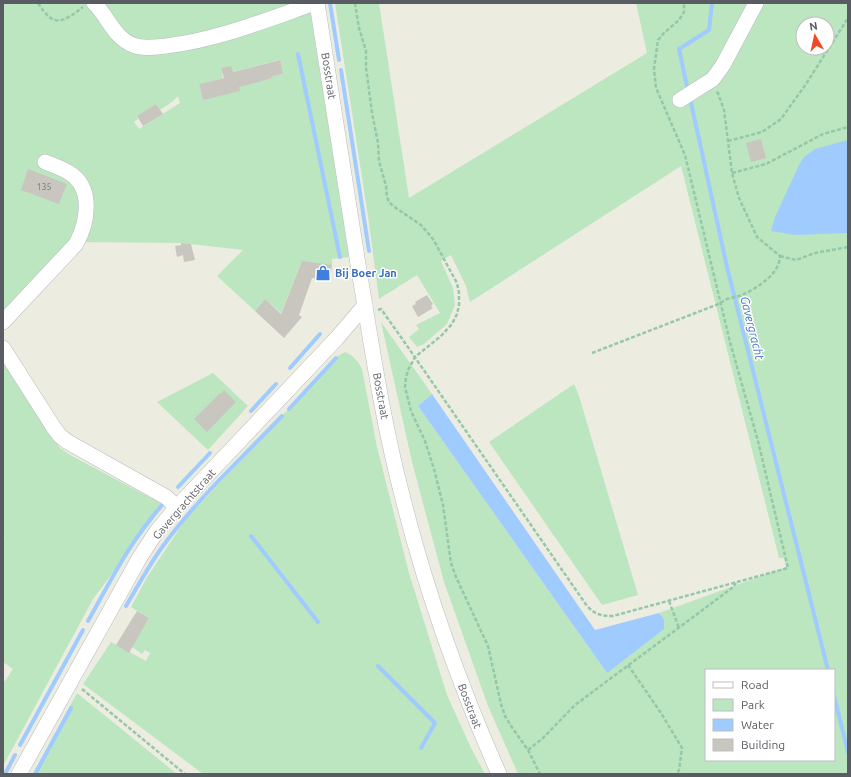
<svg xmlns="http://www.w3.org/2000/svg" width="851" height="777" font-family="Ubuntu,sans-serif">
<rect width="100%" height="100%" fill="#edece1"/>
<!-- green -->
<g fill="#bce6c0" fill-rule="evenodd">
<path d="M3 3H309L349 257 332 259V265H312L302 261 281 313 265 299 255 311 217 276 243 250 181 243 74 242 3 313ZM279 60 283 74 273 76 268 80 237 81 203 100 199 84 223 78 221 68 233 72ZM178 96 180 103 139 129 134 122 138 119 137 116 156 104 160 110 172 102Z"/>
<path d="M335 3H379L409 198 647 53 636 3H848V774H518L488 706 444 582 412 462 381 322 432 394 418 406 607 673 664 619 659 613 786 567 784 558H779L681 166 470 302 466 286 451 255 441 261 453 288 455 305 447 324 424 344 417 347 409 337 419 329 416 325 440 313 417 275 379 299 369 223ZM803 24H827V48H803ZM706 670H834V760H706Z"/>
<path d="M345 352C354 356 358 361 362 369L377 447 409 573 447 695 471 748 485 774H203L83 684 111 642 146 661 150 653 145 650 142 654 132 647 149 618 131 607 146 579 185 520 338 356Z"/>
<path d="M3 362 60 448 72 456 164 505 93 599 3 766V684L13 669 3 662V539L5 536 3 534Z"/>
<path d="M213 373 248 406 208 450 157 402Z"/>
<path d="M574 384 579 396 638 595 602 605 489 442Z"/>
<path d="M77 693 177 774H33Z"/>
</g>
<!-- water -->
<g fill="#9fcbff">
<path d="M848 140V233L795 235 771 231 775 217 799 165 804 157 815 149Z"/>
<path d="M432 394 595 630 659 613 664 619V629L607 673 418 406Z"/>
</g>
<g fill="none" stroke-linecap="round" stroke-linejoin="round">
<!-- stream -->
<g stroke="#9fcbff" stroke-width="4">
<path d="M330 3 339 60"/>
<path d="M298 54 340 257"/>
<path d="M341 70 369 251"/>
<path d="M688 91 679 49 709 30 712 3"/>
<path d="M690 98 727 267 828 670"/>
<path d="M290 368 320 334"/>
<path d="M289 409 336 358"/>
<path d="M251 411 276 384"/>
<path d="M178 487 210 453"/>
<path d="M251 536 318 622"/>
<path d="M126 606C138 586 149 565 163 546 196 500 243 457 282 416"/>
<path d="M88 621C111 580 132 538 164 503"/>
<path d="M378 666 435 723 421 748"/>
<path d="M834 696 848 752"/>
<path d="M20 745 83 630"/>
<path d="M5 774 15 755"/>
<path d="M35 774 71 708"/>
</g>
</g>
<!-- building -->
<g fill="#c8c6be">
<path d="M280 60 283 74 273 76 270 79 239 87 240 91 203 100 199 84 224 78 221 68 231 66 233 72Z"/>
<path d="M156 104 163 114 143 126 137 116Z"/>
<path d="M761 139 766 158 751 162 746 143Z"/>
<path d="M28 169 67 184 59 204 21 190Z"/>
<path d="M181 243 191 244 195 260 184 262 183 255 177 257 175 246 181 245Z"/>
<path d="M302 261 332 265 330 280 312 278 299 315 302 317 284 338 255 311 265 299 281 314Z"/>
<path d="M427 295 433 304 431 306 433 308 418 317 412 306 416 304 415 302Z"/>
<path d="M224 390 236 402 207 432 194 419 220 393 221 394Z"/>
<path d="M137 611 149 618 129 653 116 645Z"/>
</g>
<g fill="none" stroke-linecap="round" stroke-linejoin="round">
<!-- minor casing -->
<g stroke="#b9bbc1" stroke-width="16">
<g id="minor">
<path d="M94 3C107 15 114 38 133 45 143 49 155 47 166 46 217 40 266 20 315 3"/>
<path d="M317 3C331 90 345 177 358 264 371 341 382 419 402 495 426 591 459 684 499 774"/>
<path d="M680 100 713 79 723 65 756 3"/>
<path d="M3 322 76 244C88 222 94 187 68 172 61 168 53 165 45 162"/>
<path d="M3 348 54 428 60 436 68 442 166 497 177 507"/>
<path d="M19 774 140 557 157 531 177 507 337 338 365 305"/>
</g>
</g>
<!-- path -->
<g stroke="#94c8a9" stroke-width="2.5" stroke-dasharray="4 2" stroke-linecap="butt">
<path d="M38 3C54 29 63 22 83 7"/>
<path d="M355 3 359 28 366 51V67L372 113 378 143 379 161 386 186 387 197 389 202 393 206 421 225 433 239 457 283 459 293V305L457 314 452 324 441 336 415 357 409 368 406 377 405 387 411 411 425 441 434 469 443 505 451 563 456 577 488 646 501 704 505 716 513 729 528 750 540 774"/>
<path d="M728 141 762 132 781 119 806 84 848 18"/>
<path d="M732 173 766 164 823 134 848 127"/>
<path d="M780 256 796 260 815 253 848 247"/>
<path d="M378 310 381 309 403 340 587 606C596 615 601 616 613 616L788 568 758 441 730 342 685 155 656 88 654 69 658 40 664 33 679 20 684 12V3"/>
<path d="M592 353 716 305C720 304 723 301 727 299 732 297 737 297 742 295 757 288 780 274 780 256L757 237 739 198 732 173 724 110 717 91"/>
<path d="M669 601 679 628"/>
<path d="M628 665 661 713 682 748 679 770 677 774"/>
<path d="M82 689 185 774"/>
<path d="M528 750 542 739 575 705 732 588 736 583"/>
</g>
<!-- minor -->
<use href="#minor" stroke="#fff" stroke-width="15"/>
</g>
<!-- icons -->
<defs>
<g id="shop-bare" transform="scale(1.2)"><path d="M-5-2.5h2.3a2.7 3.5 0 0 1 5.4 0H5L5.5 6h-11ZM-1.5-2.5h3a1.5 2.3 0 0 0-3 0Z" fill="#3f7fe0" stroke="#fff" stroke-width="2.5" paint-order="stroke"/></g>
</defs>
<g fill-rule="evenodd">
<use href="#shop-bare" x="323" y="273"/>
</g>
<g text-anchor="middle" stroke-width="3" stroke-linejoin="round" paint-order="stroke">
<!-- number labels -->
<g font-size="9" fill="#75777a">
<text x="44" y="190">135</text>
</g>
<!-- street labels -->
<g font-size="11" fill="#595d63" stroke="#fff">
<text transform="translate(329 76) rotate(81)" y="4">Bosstraat</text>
<text transform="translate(381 396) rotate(80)" y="4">Bosstraat</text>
<text transform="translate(184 504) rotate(-49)" y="4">Gavergrachtstraat</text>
<text transform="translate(470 706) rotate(69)" y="4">Bosstraat</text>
</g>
<!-- shop labels -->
<g font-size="11" font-weight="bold" fill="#366cbe" stroke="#fff" text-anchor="start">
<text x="335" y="277">Bij Boer Jan</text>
</g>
<!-- water labels -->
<g font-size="12" font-style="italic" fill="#3d72c7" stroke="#fff">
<text transform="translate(752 328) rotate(76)" y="4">Gavergracht</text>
</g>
</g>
<!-- border -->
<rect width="851" height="777" fill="none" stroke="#595d63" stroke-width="8"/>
<!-- legend -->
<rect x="705" y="669" width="130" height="92" fill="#ffffff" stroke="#bdbec1"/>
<rect x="713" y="682" width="20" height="6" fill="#ffffff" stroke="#bdbec1"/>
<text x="741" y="689" font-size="12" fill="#595d63">Road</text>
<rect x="713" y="699" width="20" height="12" fill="#bce6c0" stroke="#bdbec1"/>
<text x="741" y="709" font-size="12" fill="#595d63">Park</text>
<rect x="713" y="719" width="20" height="12" fill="#9fcbff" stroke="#bdbec1"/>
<text x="741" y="729" font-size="12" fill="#595d63">Water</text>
<rect x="713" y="739" width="20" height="12" fill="#c8c6be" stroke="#bdbec1"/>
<text x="741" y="749" font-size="12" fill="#595d63">Building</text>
<!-- north arrow -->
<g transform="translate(815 36) rotate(351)"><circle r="19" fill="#ffffff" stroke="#bdbec1"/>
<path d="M0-3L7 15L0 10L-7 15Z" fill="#f04924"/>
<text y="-6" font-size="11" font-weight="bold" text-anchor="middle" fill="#595d63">N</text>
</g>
</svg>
